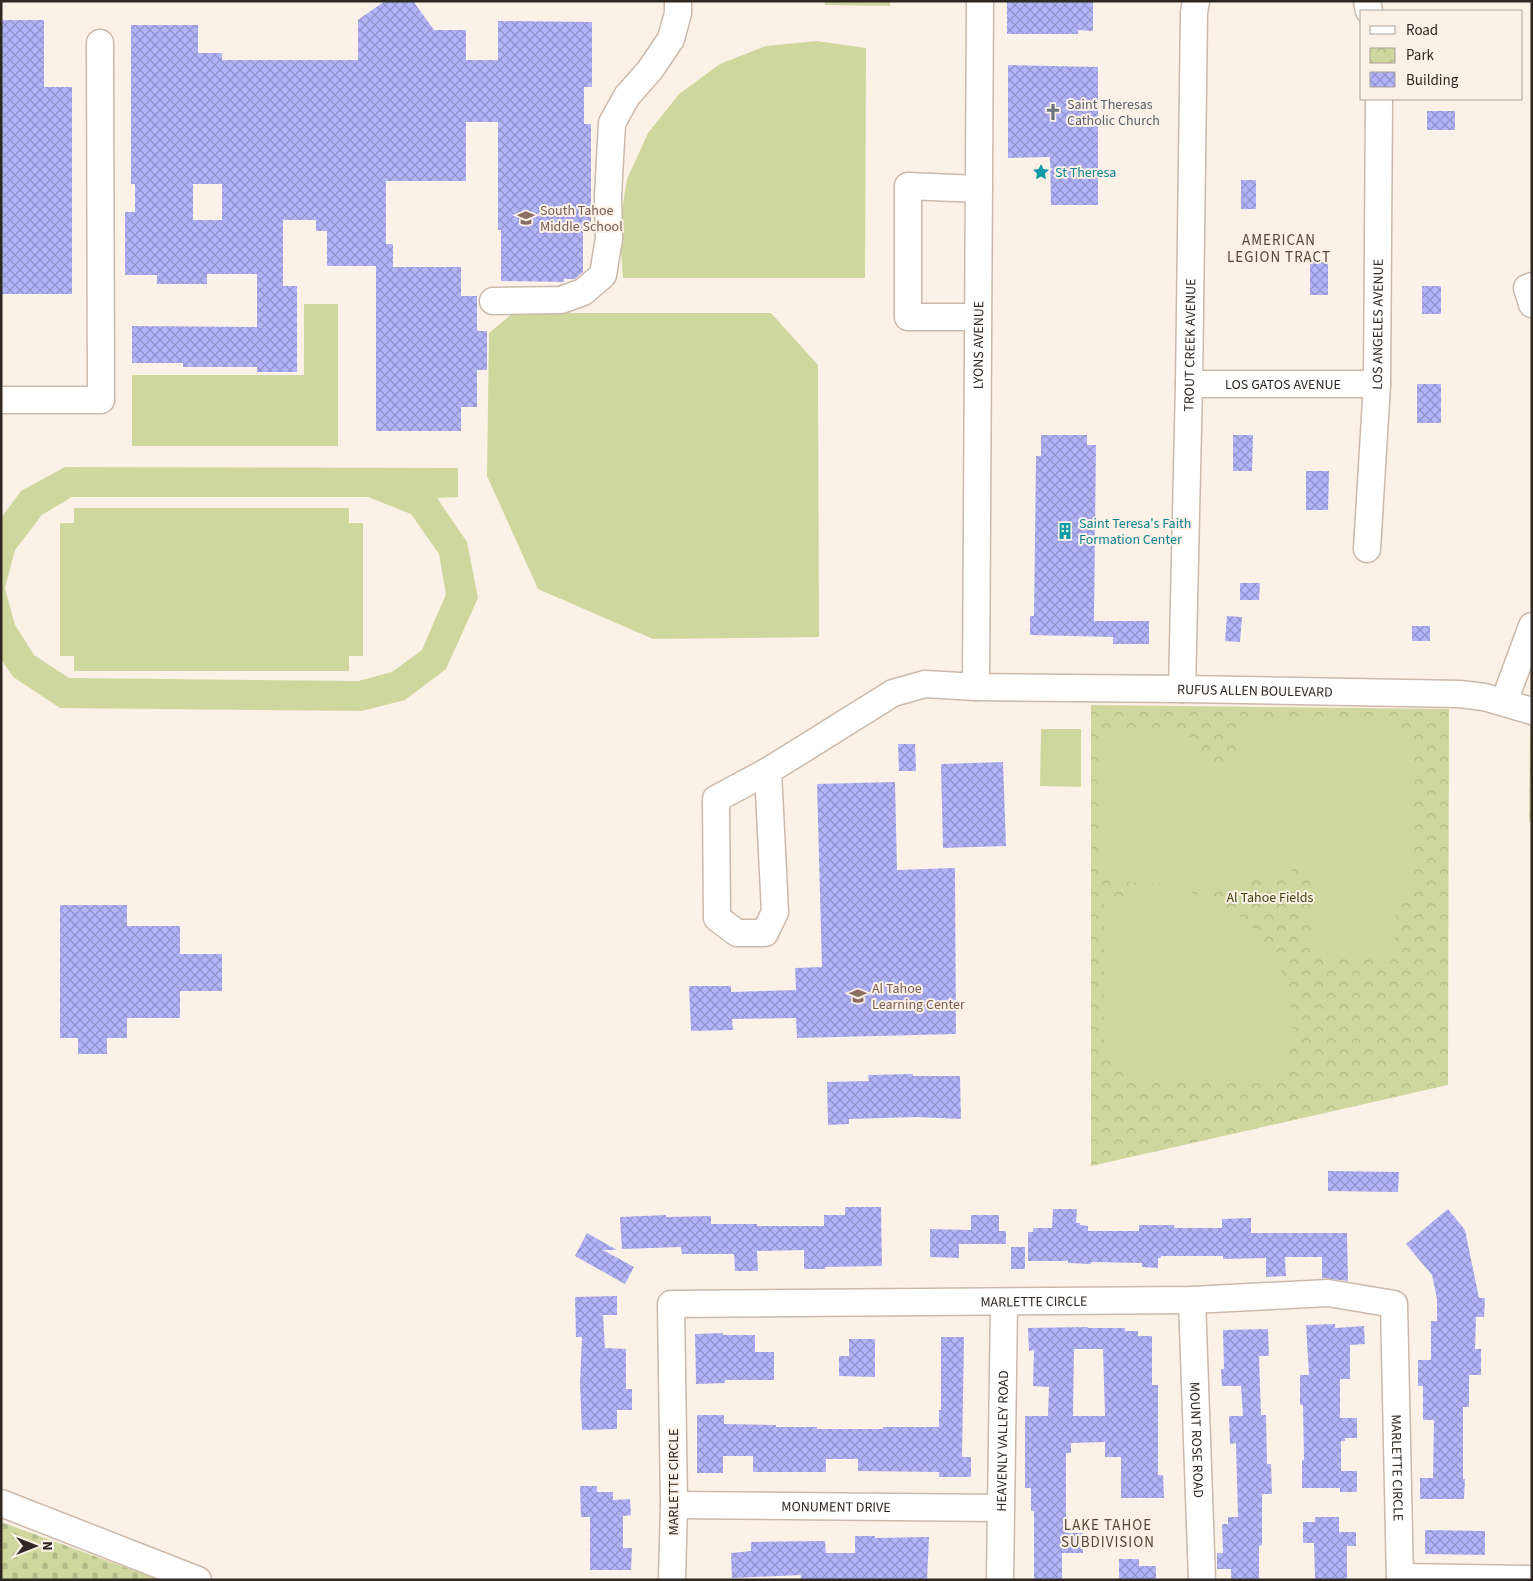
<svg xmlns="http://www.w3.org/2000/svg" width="1533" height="1581" font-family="'Source Sans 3',sans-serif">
<defs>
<pattern id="cemetery-stones" width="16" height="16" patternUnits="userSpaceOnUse" patternTransform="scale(1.25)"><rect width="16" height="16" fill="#ced89e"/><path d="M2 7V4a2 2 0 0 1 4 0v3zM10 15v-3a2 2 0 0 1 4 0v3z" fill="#b1b988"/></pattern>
<pattern id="park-crowns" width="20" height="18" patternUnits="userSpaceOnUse" patternTransform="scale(1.25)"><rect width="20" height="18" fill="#ced89e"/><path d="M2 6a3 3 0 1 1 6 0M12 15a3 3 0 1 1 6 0" fill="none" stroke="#b1b988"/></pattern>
<pattern id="building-cross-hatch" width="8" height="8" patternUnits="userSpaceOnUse" patternTransform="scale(1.25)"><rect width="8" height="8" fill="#b2b4fa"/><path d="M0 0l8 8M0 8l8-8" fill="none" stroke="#9192ca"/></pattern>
</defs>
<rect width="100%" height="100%" fill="#fcf1e7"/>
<!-- cemetery -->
<path fill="url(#cemetery-stones)" d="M1 1522 160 1580H1Z"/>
<!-- park -->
<g fill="url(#park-crowns)">
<path d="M1532 522V822H1529Z"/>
<path d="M1091 705 1449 709 1448 1085 1091 1166Z"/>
</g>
<!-- garden -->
<g fill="#ced89e" fill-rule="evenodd">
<path d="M825 1H890V6L825 5Z"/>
<path d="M816 41 866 48 865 278H623L619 228 627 179 648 133 679 94 720 64 766 46Z"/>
<path d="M304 304H338V446H132V375H304Z"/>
<path d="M513 313H771L818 365 819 637 653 639 538 589 487 476 489 333Z"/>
<path d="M65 467 458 468V497L437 498 467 542 478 598 446 669 405 700 362 711 60 708 13 677 1 659V518L21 491ZM72 497H368L411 514 439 554 446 594 422 650 392 672 358 681 69 678 34 655 15 625 5 588 15 550 42 515Z"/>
<path d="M74 508H349V523H363V656H349V671H74V656H60V523H74Z"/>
<path d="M1390 718 1415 744 1414 896H1396L1394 954 1313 951 1315 873 1293 856 1292 880 1251 878 1249 892 1115 881 1098 866 1099 731 1132 727 1165 732 1176 737H1196V746L1225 772 1226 751H1238L1237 721Z"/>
<path d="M1041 729H1081V787L1040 786Z"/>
<path d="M1143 890C1156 890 1172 888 1185 891 1254 908 1296 965 1292 1037 1291 1050 1285 1065 1281 1077L1129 1076 1104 1051V901Z"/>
</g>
<!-- building -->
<g fill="url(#building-cross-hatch)" fill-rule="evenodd">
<path d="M385 1H413L434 30H466V60H498V21L592 22V87H584V124H591V229H583V272L575 279H564V282L501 281V230H498V122H466V181H386V244H393V267H461V296H477V331H487V370H477V407H461V431H376V266H327V231H316V220H283V286H297V372H257V367H183V363H132V326L257 327V274H207V284H157V275H125V212H135V184H131V25H198V53H222V60H358V20ZM193 184H222V220H193Z"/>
<path d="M1007 1H1093V31L1078 30V34H1007Z"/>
<path d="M1 20H44V87H72V294H1Z"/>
<path d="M1008 65 1098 67V205H1051L1050 157 1008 158Z"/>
<rect x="1427" y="111" width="28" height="19"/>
<rect x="1241" y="180" width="15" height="29"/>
<rect x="1310" y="262" width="18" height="33"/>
<rect x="1422" y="286" width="19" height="28"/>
<rect x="1417" y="384" width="24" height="39"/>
<path d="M1041 435H1087V445H1096L1094 621H1149V644H1113V637L1030 635V616H1034L1036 456H1041Z"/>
<path d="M1233 435H1253L1252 471H1233Z"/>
<path d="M1306 471H1329L1328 510H1306Z"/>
<path d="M1240 583H1260L1259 600H1240Z"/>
<path d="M1227 616 1242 617 1240 642 1225 641Z"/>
<rect x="1412" y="626" width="18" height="15"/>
<path d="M898 744H915L916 771H899Z"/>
<path d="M1003 762 1006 846 943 848 941 764Z"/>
<path d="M895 782 897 870 955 868 956 1034 797 1038 796 1018 732 1019 733 1030 691 1031 689 986H731V992L796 990 795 968 822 967 817 784Z"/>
<path d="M60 905H127V926H180V954H222V991H180V1018H127V1038H107V1054H78V1038H60Z"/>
<path d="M913 1074V1076H960L961 1119 917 1117 849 1119V1124L828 1125 827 1082 869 1081 868 1075Z"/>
<path d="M1328 1171 1399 1172 1398 1192 1328 1191Z"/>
<path d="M845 1207H881L882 1266 825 1267V1269H804V1250L757 1251 758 1271H735L734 1254H682L681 1247 622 1249 620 1217 666 1215V1217L711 1216V1224H757V1226H824V1215H845Z"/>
<path d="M1053 1209H1077L1076 1223H1080V1225L1088 1226V1231H1139V1225H1174V1228H1222V1219L1251 1218V1233H1347L1348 1281 1322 1278V1257H1285L1286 1276 1266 1277V1258L1223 1259V1256H1161V1258H1158V1268L1142 1267V1263L1091 1262V1264L1068 1263V1261H1028V1232H1033V1228H1052Z"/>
<path d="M1448 1209 1465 1230 1479 1298H1485L1484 1317H1476L1475 1349H1481V1375H1469V1407H1463V1479H1465L1464 1499H1420V1478H1433L1434 1420H1423V1386H1418V1360H1431V1321H1437V1299L1432 1275 1406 1244Z"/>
<path d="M971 1215H999V1231H1006V1244H959V1258L930 1257V1229L971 1230Z"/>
<path d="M587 1233 617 1250H603L634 1267 625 1284 575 1256Z"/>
<rect x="1011" y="1247" width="14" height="22"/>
<path d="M617 1296V1315H603L605 1348 626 1349V1389H632V1410H617V1429L582 1430 580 1384 582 1337H576L575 1297Z"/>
<path d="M1335 1324V1328L1364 1326 1365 1344 1350 1345V1379H1340V1418H1357V1438H1345V1441H1341V1471H1357V1492H1340V1488H1302V1460H1304L1303 1405H1300V1375H1309L1306 1325Z"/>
<path d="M1087 1327 1088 1328H1125V1331H1138V1336H1152V1385H1158V1475H1163L1164 1498H1121V1457H1105V1442L1071 1443V1453H1066V1533H1083V1553H1062V1580H1034V1511H1031V1488H1025V1416H1048L1049 1387 1033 1386 1034 1350 1029 1351 1028 1328ZM1074 1349H1103L1105 1416H1073Z"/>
<path d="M1268 1329 1269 1356H1259L1261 1415H1266L1267 1464H1271L1272 1494H1262V1545L1259 1546V1580H1231V1569H1217V1553H1223L1222 1524H1228V1517H1238L1236 1443 1230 1444 1229 1416H1243L1241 1386H1222L1221 1369H1224L1223 1330Z"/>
<path d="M723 1333V1335H755V1352H774V1380H725V1383L696 1384 695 1334Z"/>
<path d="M941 1337H964L962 1457H971V1477H939V1472L858 1471V1459H826V1472H753V1456H723V1473H697V1415H724V1424L776 1425V1427H817V1429H883V1427H939V1410H941Z"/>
<path d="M849 1339H875V1377L839 1376V1356H849Z"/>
<path d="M580 1486H597V1492H613V1500L630 1499 631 1515 623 1516V1548H632L631 1570H590V1517H581Z"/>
<path d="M1315 1517H1339V1532H1356V1546H1347V1580H1315L1314 1543H1303V1522H1315Z"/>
<path d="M1425 1530 1485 1531V1555L1425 1554Z"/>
<path d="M855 1536H875V1538L929 1537 927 1580H801V1575L732 1578 731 1553 751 1551V1542L825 1541 826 1553H855Z"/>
<path d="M1119 1559H1139V1566H1156V1580H1119Z"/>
</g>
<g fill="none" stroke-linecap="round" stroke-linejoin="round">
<!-- minor casing -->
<g stroke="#ccb9a9" stroke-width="29">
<g id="minor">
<path d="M1367 1 1369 11"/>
<path d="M1532 286 1527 288 1532 304"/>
<path d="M493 301 561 300 583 292 603 275 609 238 608 196 612 123 627 96 650 70 671 39 678 13V1"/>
<path d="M978 317H908V186L979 189"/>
<path id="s1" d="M1189 384H1377"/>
<path d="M1 400H101L100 43"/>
<path id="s2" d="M1367 549 1377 384 1379 99"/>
<path id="s3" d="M976 687 980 1"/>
<path id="s4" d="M1182 689 1189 384 1194 13 1196 1"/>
<path d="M1504 702 1532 626"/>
<path id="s5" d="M768 771 775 912 765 933H737L717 918 716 799 768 771 893 693 925 684 976 687 1182 689 1460 694 1484 697 1532 711"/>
<path id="s6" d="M1192 1300 1202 1580"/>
<path d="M1 1503 198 1580"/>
<path id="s7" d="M674 1505 1000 1508"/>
<path d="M1400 1577 1532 1579"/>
<path id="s8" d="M672 1580 674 1505 671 1304 1192 1300 1328 1293 1394 1304 1400 1580"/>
<path id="s9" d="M1000 1580 1004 1303"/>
</g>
</g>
<!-- minor -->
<use href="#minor" stroke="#fff" stroke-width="26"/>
</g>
<!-- icons -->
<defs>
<g id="church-bare" transform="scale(1.35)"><path d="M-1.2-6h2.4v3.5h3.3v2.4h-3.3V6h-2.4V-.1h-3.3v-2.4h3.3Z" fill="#6b7280" stroke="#fcf1e7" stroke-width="2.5" paint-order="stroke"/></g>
<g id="sight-bare" transform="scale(1.35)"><path d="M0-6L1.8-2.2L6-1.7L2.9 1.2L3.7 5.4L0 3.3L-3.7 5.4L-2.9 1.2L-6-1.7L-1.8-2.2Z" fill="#0f9aa8" stroke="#fcf1e7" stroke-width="2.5" paint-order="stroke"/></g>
<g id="school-bare" transform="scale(1.35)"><path d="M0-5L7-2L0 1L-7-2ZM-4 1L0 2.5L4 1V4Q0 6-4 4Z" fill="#8d6e63" stroke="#fcf1e7" stroke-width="2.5" paint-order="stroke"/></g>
<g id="building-bare" transform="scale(1.35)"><path d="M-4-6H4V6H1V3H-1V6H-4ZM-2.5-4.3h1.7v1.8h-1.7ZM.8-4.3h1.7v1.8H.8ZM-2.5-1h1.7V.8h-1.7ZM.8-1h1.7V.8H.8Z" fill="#0f9aa8" stroke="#fcf1e7" stroke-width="2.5" paint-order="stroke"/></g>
</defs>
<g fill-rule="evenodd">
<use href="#church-bare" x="1053" y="112"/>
<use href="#sight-bare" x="1041" y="172"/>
<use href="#school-bare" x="526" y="218"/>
<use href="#building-bare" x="1065" y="531"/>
<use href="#school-bare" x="858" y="996"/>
</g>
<g text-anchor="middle" stroke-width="4" stroke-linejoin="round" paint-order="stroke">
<!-- worship labels -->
<g font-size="14" fill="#5b616d" stroke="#fcf1e7" text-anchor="start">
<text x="1067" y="109">Saint Theresas<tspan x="1067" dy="16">Catholic Church</tspan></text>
</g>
<!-- culture labels -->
<g font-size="14" fill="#0d838f" stroke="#fcf1e7" text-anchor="start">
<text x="1055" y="177">St Theresa</text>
<text x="1079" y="528">Saint Teresa's Faith<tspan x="1079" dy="16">Formation Center</tspan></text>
</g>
<!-- education labels -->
<g font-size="14" fill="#785e54" stroke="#fcf1e7" text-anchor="start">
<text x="540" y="215">South Tahoe<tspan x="540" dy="16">Middle School</tspan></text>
<text x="872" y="993">Al Tahoe<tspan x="872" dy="16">Learning Center</tspan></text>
</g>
<!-- street labels -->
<g font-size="14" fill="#2f2822" stroke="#fcf1e7">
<text dy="5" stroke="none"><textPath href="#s2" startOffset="225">LOS ANGELES AVENUE</textPath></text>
<text dy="5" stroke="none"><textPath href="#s3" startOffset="342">LYONS AVENUE</textPath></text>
<text dy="5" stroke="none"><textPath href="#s4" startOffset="344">TROUT CREEK AVENUE</textPath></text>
<text dy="5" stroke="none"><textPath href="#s1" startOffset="94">LOS GATOS AVENUE</textPath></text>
<text dy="5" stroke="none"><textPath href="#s5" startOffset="906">RUFUS ALLEN BOULEVARD</textPath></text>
<text dy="5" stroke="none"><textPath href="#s8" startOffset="639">MARLETTE CIRCLE</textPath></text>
<text dy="5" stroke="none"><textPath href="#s6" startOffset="140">MOUNT ROSE ROAD</textPath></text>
<text dy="5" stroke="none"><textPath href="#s9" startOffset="139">HEAVENLY VALLEY ROAD</textPath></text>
<text dy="5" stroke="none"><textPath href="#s8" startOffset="1164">MARLETTE CIRCLE</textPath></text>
<text transform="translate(673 1482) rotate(-90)" y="5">MARLETTE CIRCLE</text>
<text dy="5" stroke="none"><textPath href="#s7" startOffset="162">MONUMENT DRIVE</textPath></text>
</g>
<!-- park labels -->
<g font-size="14" fill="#42480f" stroke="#fcf1e7">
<text x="1270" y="902">Al Tahoe Fields</text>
</g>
<!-- neighbourhood labels -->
<g font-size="15" letter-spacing="1" fill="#554638" stroke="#fcf1e7">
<text x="1279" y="245">AMERICAN<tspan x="1279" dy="17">LEGION TRACT</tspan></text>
<text x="1108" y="1530">LAKE TAHOE<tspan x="1108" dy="17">SUBDIVISION</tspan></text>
</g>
</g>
<!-- border -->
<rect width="1533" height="1581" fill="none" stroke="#2f2822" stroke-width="5"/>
<!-- legend -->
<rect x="1360" y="10" width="162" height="90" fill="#fcf1e7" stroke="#aaa198"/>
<rect x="1370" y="26" width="25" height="8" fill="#ffffff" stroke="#aaa198"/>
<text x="1406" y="35" font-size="15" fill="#2f2822">Road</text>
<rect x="1370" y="48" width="25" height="15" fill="url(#park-crowns)" stroke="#aaa198"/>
<text x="1406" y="60" font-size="15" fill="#2f2822">Park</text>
<rect x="1370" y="72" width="25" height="15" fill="url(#building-cross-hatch)" stroke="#aaa198"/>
<text x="1406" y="85" font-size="15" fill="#2f2822">Building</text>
<!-- north arrow -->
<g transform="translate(35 1546) rotate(90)" stroke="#fcf1e7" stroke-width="4" paint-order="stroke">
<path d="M0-4L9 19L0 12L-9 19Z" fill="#2f2822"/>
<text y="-8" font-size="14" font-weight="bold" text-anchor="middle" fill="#2f2822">N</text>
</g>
</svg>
